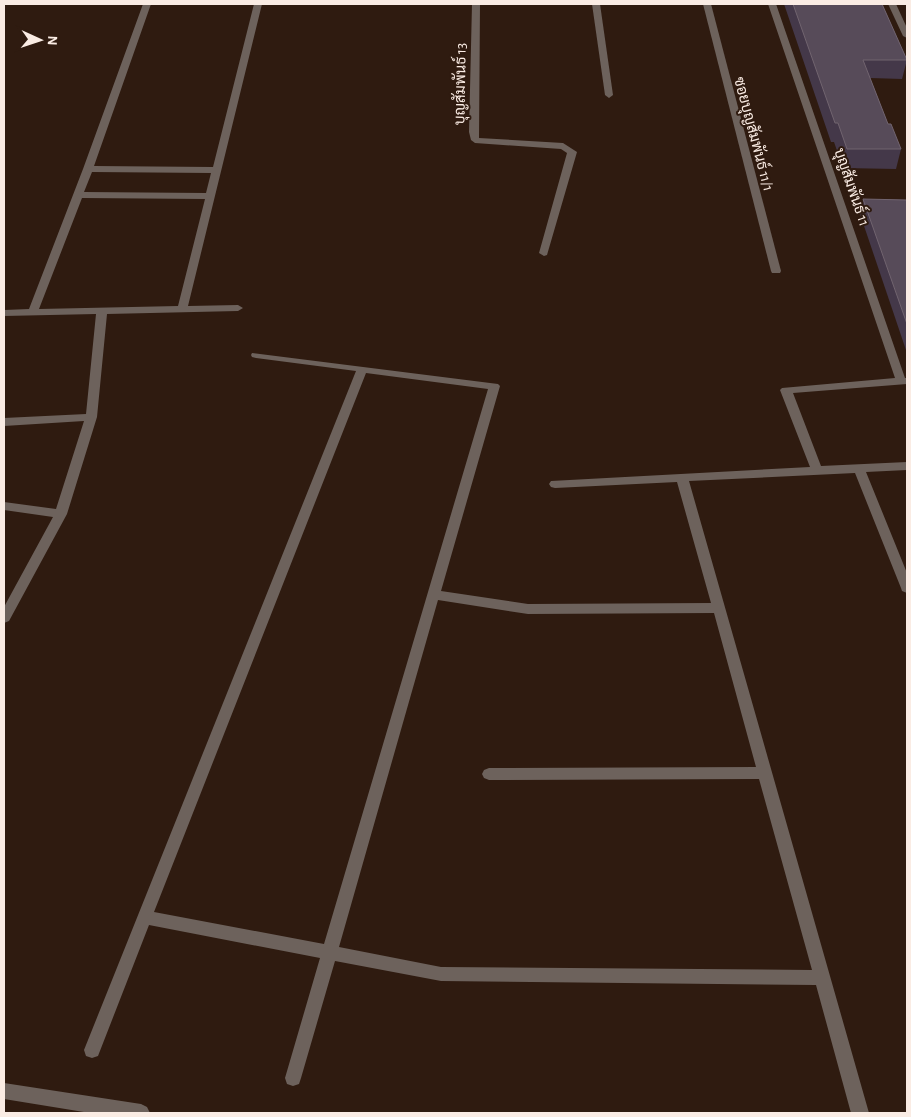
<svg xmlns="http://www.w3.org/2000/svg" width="911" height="1117" font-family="'Alegreya Sans',Sarabun,sans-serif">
<rect width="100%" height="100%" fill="#2f1b10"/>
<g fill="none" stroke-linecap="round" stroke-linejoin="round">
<!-- minor -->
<g fill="#6d625c" fill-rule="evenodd">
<path d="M143 4H151L94 166 213 167 254 4H262L188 306 238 305 243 308 238 311 107 314 97 417 67 514 9 621 4 623V607L53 517 4 510V502L56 509 84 421 4 426V418L86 414 96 314 4 316V310L29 309 83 169ZM92 172 211 173 206 193 84 192ZM82 198 205 199 178 306 39 309Z"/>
<path d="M472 4H480L479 138 563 143 577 152 547 255 544 256 539 253 567 153 561 149 475 143 471 140 469 132Z"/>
<path d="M592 4H600L613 95 609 98 605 95Z"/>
<path d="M703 4H711L781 271 780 273H772L771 271Z"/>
<path d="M768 4H776L905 378H907V384L793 393 821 466 907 462V470L866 472 907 573V593L902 591 901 588 855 473 689 481 869 1113H851L816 985 441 981 335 961 301 1078 299 1084 293 1086 287 1084 285 1078 320 958 149 925 98 1056 92 1058 86 1056 84 1050 356 371 256 358 252 357 251 355 252 353 498 384 500 386 441 591 528 604 711 603 677 482 555 488 551 487 549 484 551 481 810 467 780 390 782 388 895 378ZM366 373 488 389 324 944 154 912ZM438 600 528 614 714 613 756 767 489 768 484 770 482 774 484 778 489 780 759 779 812 970 441 967 339 947Z"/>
<path d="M888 4H896L907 28V38L903 36Z"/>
<path d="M4 1083 141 1104 147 1107 150 1113H90L4 1099Z"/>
</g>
</g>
<!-- wall -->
<g fill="#443849">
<path d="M784 4H882L907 60 902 79 870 78 888 124 901 149 896 169 843 168 834 142H831Z"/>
<path d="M863 199 907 200V353L860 214Z"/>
</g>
<!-- building -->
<g fill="#574b59" stroke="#71646f">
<path d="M793 4H882L907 60H863L888 124H891L901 149H847L838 123H835Z"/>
<path d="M863 199 907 200V324Z"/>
</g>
<g text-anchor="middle" stroke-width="4" stroke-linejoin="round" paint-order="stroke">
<!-- far-street labels -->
<g font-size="15" fill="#faece4" stroke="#2f1b10">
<text transform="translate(460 84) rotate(-89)" y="5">บุญสัมพันธ์ 13</text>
<text transform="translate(754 134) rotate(75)" y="5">ซอยบุญสัมพันธ์ 11/1</text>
<text transform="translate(852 187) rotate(71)" y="5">บุญสัมพันธ์ 11</text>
</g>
</g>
<!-- border -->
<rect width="911" height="1117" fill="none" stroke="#faece4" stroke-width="10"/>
<!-- north arrow -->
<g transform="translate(40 40) rotate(93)" stroke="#2f1b10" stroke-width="4" paint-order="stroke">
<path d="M0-4L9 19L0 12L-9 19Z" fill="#faece4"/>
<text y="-8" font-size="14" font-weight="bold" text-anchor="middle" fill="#faece4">N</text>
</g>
</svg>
